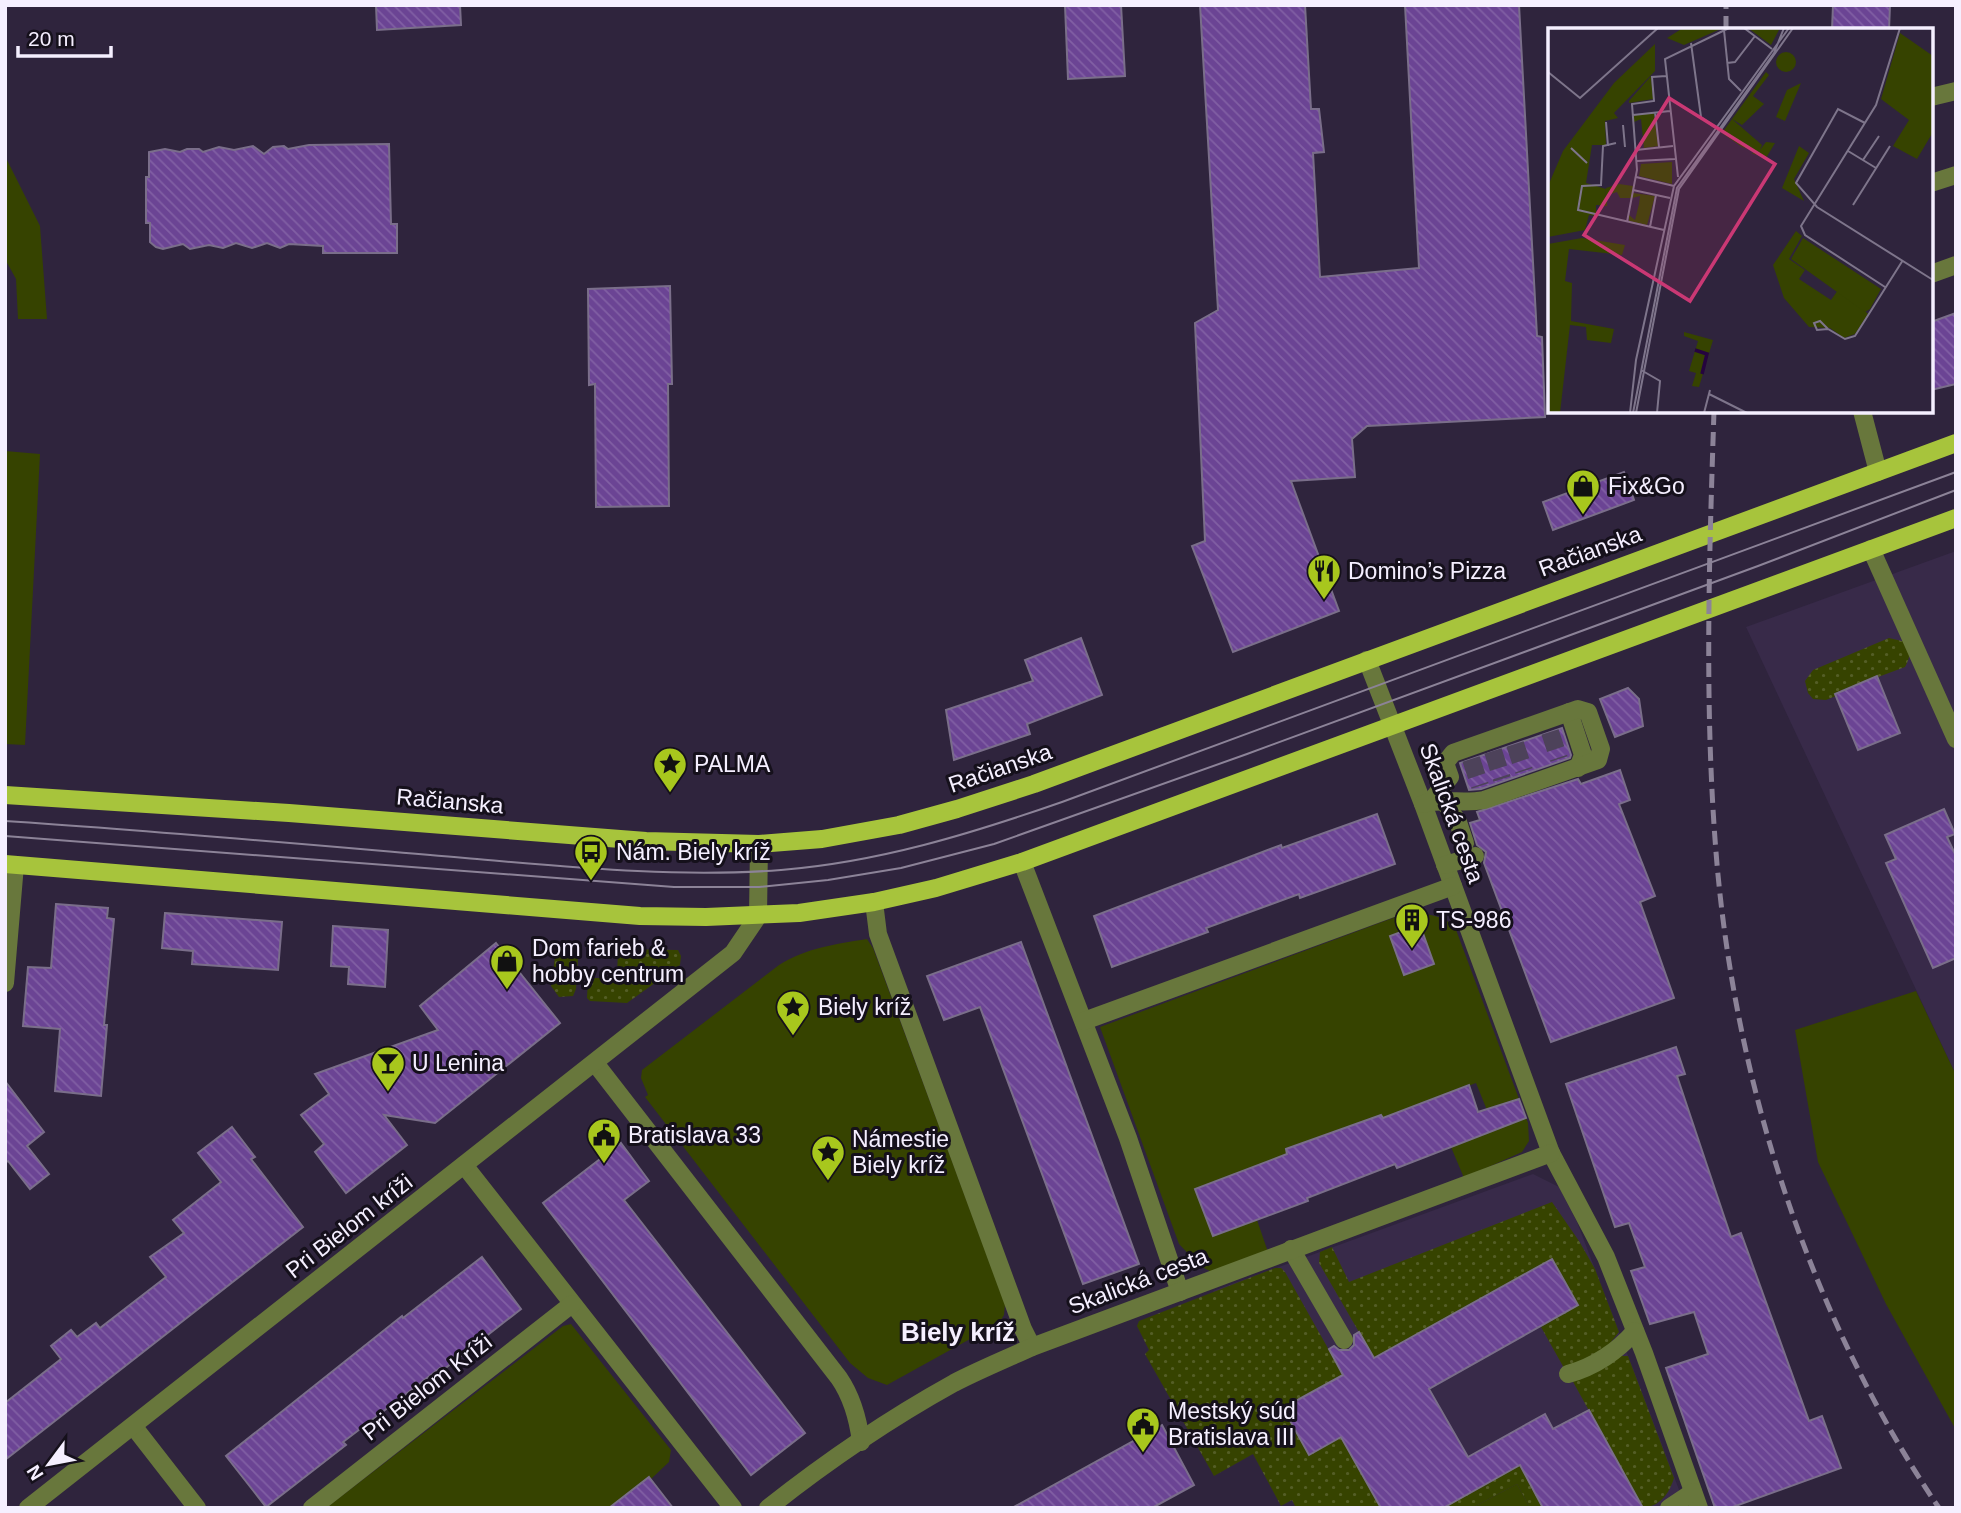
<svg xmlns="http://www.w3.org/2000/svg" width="1961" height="1513" font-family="Arial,sans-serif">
<defs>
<pattern id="grass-dots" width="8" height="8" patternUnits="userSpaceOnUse" patternTransform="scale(1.75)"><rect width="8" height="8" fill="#364300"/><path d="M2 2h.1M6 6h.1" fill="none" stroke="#545e26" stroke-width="1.8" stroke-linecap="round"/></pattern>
<pattern id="building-back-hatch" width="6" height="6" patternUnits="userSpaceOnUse" patternTransform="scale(1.75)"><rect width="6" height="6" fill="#6b4494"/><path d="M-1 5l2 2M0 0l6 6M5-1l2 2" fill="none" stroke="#815fa4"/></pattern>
</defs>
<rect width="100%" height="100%" fill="#2f243d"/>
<!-- built -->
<g fill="#382a49">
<path d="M1956 551V1075L1746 627Z"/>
<path d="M1533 1174 1559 1187 1577 1222 1686 1508H1296L1324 1479 1213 1291Z"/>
</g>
<!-- grass -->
<g fill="url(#grass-dots)">
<path d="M1889 638 1906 642C1911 652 1910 658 1905 667L1835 693 1836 696 1826 700 1813 699 1808 693 1805 681 1813 670Z"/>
<path d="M557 942 579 944 576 989 573 996 559 997 551 986Z"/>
<path d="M618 949 678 950 681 956 680 965 627 1003 590 1001 587 998 588 978H617Z"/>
<path d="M1552 1202 1579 1241 1595 1269 1619 1332 1604 1351 1564 1368 1541 1327 1578 1305 1374 1358 1319 1263 1320 1252 1332 1247 1349 1282Z"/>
<path d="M1275 1268H1281L1285 1272 1343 1375 1284 1409 1309 1455 1341 1437 1381 1508H1296L1292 1500 1281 1506 1253 1454 1214 1476 1145 1354 1149 1350 1137 1326 1139 1321Z"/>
<path d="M1621 1356H1628L1674 1478C1669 1494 1660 1506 1643 1508L1572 1380Z"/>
<path d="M1514 1454 1543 1508H1530L1517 1484 1472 1508H1443Z"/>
</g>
<!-- green -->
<g fill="#364300">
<path d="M5 156 40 226 47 319H18L16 279 5 259Z"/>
<path d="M5 451 40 454 25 745 5 744Z"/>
<path d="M1421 914C1435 915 1444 917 1455 927L1528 1123 1529 1141 1522 1152 1464 1178 1451 1147 1495 1130 1476 1083 1383 1118 1381 1115 1286 1149 1287 1154 1195 1189 1213 1236 1257 1220 1268 1252 1214 1273 1200 1266 1179 1244 1100 1027 1401 915Z"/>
<path d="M867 939 873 948 1005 1304 1004 1315 999 1323 887 1385 868 1378 850 1363 645 1097 648 1095 641 1078 642 1070 779 965C806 948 836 944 867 939Z"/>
<path d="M1916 991 1956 1075V1430L1886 1304 1818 1162 1795 1030Z"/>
<path d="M571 1324 671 1450 669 1462 651 1479 649 1477 609 1508H326L563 1326Z"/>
<path d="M1517 1484 1530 1508H1472Z"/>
</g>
<!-- building -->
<g fill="url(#building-back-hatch)" stroke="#7a6e8a" stroke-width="2">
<path d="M376 5H460L461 25 377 30Z"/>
<path d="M1065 5H1121L1125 76 1068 79Z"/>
<path d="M1200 5H1305L1311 109H1319L1324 152 1313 153 1320 277 1419 268 1405 5H1519L1537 336 1542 337 1545 417 1367 426 1352 439 1355 477 1291 481 1339 611 1233 652 1192 546 1205 541 1195 323 1218 310Z"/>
<path d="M1833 5H1890L1889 30H1832Z"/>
<path d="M389 144 391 224H397V253H323V246L289 244 280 248 267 243 252 248 236 243 223 248 209 245 190 249 183 244 163 249 156 247 150 242V223H146V177H149V152L165 149 180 152 187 149H199L203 152 219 147 234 150 253 146 264 154 273 147 284 146 288 149 309 145Z"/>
<path d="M670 286 672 384H668L669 506 596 507 595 384 589 385 588 289Z"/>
<path d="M1956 313V384L1931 390V322Z"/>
<path d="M1624 472 1634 500 1553 530 1543 502Z"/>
<path d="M1081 638 1102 695 1027 724 1030 734 954 760 946 710 1033 681 1025 660Z"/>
<path d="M1877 676 1900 733 1858 750 1835 694Z"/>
<path d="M1628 688 1639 699 1643 726 1615 737 1600 699Z"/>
<path d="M1562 728 1571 755 1570 758 1481 789 1469 790 1460 763Z"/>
<path d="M1620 770 1630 800 1619 804 1655 896 1640 902 1674 998 1551 1042 1484 863 1486 852 1477 845 1470 823 1480 820 1477 812 1578 779 1581 784Z"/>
<path d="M1944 809 1955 834 1947 837 1956 856V958L1933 968 1886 863 1896 859 1885 835Z"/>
<path d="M1377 814 1395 864 1300 898 1299 894 1206 928 1208 932 1112 967 1094 916 1281 845 1282 848Z"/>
<path d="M56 904 108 908 107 918 114 919 104 1025H107L101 1096 55 1091 60 1029 23 1026 28 967 51 968Z"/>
<path d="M165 913 282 922 278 970 192 964 193 951 162 948Z"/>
<path d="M1420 925 1434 964 1404 975 1390 936Z"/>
<path d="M333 926 388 930 385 987 348 984 349 967 331 966Z"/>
<path d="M1021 942 1139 1264 1083 1284 980 1007 944 1020 927 976Z"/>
<path d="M496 943 560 1023 435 1123 384 1115 407 1145 346 1193 315 1152 324 1144 301 1115 329 1094 315 1074 438 1030 420 1006Z"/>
<path d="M1676 1047 1685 1074 1677 1076 1731 1237 1741 1233 1809 1421 1822 1416 1841 1468 1730 1508H1715L1666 1368 1708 1354 1694 1312 1650 1324 1631 1271 1645 1267 1629 1223 1615 1227 1566 1084Z"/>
<path d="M5 1081 44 1132 27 1146 49 1174 30 1189 8 1161 5 1163Z"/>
<path d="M1469 1085 1478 1112 1519 1099 1526 1118 1397 1168 1395 1164 1307 1198 1308 1201 1213 1236 1195 1189 1287 1154 1286 1149 1381 1115 1383 1118Z"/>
<path d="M232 1127 255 1157 251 1159 303 1227 5 1460V1403L61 1359 51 1346 71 1330 77 1337 96 1323 100 1328 166 1277 150 1257 184 1233 173 1220 221 1182 198 1153Z"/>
<path d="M621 1143 649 1181 624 1200 805 1433 751 1475 543 1203Z"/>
<path d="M482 1257 521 1309 443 1370 440 1368 343 1442 346 1445 266 1507 226 1456 402 1316 403 1318Z"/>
<path d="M1552 1259 1578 1305 1429 1389 1468 1457 1545 1414 1553 1429 1589 1410 1643 1508H1543L1520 1465 1443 1508H1381L1341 1437 1309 1455 1283 1408 1343 1375 1329 1349 1334 1346 1339 1350H1349L1354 1345V1335L1359 1332 1374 1358Z"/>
<path d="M1162 1425 1194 1485 1152 1508H1012Z"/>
<path d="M649 1477 673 1508H609Z"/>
</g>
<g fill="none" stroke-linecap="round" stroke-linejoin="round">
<!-- minor-tunnel -->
<g stroke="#4d425a" stroke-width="18" stroke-dasharray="18 9" stroke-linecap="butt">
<path d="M1550 732 1559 759"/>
<path d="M1515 744 1524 771"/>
<path d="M1493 751 1502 779"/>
<path d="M1471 759 1480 786"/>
</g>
<!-- minor -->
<g stroke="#68773c" stroke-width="18">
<path d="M1931 97 1956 91"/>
<path d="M1931 183 1956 175"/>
<path d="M1931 274 1956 265"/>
<path d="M1862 411 1878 472"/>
<path d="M1871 549 1956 739"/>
<path d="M1367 660 1423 804 1551 1153 1606 1257 1644 1353 1699 1508"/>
<path d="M1569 712 1583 755 1578 768"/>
<path d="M1444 801 1458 822 1465 843"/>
<path d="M1423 804C1443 798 1464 804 1484 800L1598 760 1601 749 1588 712 1578 709 1453 753 1445 763 1450 777 1431 801"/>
<path d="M1022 862 1128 1138 1180 1292"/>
<path d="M1445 865 1475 856"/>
<path d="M874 902 878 934 1023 1329 1032 1347"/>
<path d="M5 983 15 865"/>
<path d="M1084 1021 1453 886"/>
<path d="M595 1063 839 1378C852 1397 858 1418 861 1442"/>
<path d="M464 1165 733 1508"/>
<path d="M1291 1249 1344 1340"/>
<path d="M1568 1374C1594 1367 1618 1351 1635 1331"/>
<path d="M134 1427 197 1508"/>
<path d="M28 1508 733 953 758 916 759 844"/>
<path d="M312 1508 572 1304"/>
<path d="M768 1508C826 1462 889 1419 954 1383 979 1370 1006 1359 1032 1347L1551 1153"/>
<path d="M1669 1508 1693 1492"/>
</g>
<!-- major -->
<g stroke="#a7c43c" stroke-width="18">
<path d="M5 795 289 813 646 841 759 844 822 839 899 825 957 809 1034 784 1956 443"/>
<path d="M5 864 640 916 706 917 799 913 874 902 936 888 1022 862 1956 518"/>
</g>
<!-- tram -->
<g stroke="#8c8398" stroke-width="2">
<path d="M5 821C159 831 312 845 465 858 570 867 676 878 781 870 879 862 970 834 1062 802L1956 472"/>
<path d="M5 836 674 887H759L828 880 901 868 994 844 1247 754 1758 566 1956 490"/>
</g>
<!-- rail -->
<g stroke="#8c8398" stroke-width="5" stroke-dasharray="14 7" stroke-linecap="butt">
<path d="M1726 30V5"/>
<path d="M1714 411C1709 562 1704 714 1717 864 1737 1090 1811 1319 1939 1508"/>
</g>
</g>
<!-- icons -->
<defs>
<g id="shop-pin" transform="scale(1.75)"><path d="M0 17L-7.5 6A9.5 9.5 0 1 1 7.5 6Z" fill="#a8c71d" stroke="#15101b"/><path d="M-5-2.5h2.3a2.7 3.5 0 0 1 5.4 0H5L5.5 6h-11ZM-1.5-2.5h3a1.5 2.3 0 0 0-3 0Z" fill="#111"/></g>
<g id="restaurant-pin" transform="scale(1.75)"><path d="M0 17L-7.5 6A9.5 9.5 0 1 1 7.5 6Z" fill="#a8c71d" stroke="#15101b"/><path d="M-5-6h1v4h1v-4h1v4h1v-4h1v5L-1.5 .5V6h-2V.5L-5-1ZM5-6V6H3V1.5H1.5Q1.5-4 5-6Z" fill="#111"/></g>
<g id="sight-pin" transform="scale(1.75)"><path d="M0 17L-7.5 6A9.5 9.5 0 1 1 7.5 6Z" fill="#a8c71d" stroke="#15101b"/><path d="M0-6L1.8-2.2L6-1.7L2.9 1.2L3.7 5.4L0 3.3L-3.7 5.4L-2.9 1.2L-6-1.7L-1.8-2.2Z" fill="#111"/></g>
<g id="bus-pin" transform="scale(1.75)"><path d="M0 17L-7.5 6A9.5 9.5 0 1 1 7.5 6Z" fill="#a8c71d" stroke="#15101b"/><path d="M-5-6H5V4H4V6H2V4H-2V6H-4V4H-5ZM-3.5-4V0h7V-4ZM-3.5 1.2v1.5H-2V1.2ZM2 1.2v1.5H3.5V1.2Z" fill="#111"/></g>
<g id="building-pin" transform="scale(1.75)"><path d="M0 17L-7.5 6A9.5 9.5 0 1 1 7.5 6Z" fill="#a8c71d" stroke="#15101b"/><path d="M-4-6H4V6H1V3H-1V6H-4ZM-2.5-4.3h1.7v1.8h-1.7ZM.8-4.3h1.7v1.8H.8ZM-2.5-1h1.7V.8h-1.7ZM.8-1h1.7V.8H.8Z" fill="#111"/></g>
<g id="bar-pin" transform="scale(1.75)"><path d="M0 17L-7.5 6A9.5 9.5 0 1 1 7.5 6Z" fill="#a8c71d" stroke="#15101b"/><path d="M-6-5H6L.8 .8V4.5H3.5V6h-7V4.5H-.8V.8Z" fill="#111"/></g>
<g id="civic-pin" transform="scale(1.75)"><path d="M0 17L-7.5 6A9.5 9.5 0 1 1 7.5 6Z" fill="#a8c71d" stroke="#15101b"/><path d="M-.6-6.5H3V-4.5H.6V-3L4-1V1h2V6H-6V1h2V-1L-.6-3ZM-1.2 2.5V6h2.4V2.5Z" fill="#111"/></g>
</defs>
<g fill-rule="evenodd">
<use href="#shop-pin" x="1583" y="486"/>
<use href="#restaurant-pin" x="1324" y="571"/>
<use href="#sight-pin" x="670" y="764"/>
<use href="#bus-pin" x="591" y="852"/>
<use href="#building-pin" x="1412" y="920"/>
<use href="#shop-pin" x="507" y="961"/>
<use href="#sight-pin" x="793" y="1007"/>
<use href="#bar-pin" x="388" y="1063"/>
<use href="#civic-pin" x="604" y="1135"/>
<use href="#sight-pin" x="828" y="1152"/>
<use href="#civic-pin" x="1143" y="1424"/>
</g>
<g text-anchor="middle" stroke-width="6" stroke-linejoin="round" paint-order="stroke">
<!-- poi labels -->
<g font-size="23" fill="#f5efff" stroke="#15101b" text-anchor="start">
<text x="1608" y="494">Fix&amp;Go</text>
<text x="1348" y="579">Domino’s Pizza</text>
<text x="694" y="772">PALMA</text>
<text x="616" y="860">Nám. Biely kríž</text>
<text x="1436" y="928">TS-986</text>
<text x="532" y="956">Dom farieb &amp;<tspan x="532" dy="26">hobby centrum</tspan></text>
<text x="818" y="1015">Biely kríž</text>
<text x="412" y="1071">U Lenina</text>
<text x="628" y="1143">Bratislava 33</text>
<text x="852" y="1147">Námestie<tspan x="852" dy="26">Biely kríž</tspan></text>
<text x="1168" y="1419">Mestský súd<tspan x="1168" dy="26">Bratislava III</tspan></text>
</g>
<!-- street labels -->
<g font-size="23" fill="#f5efff" stroke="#15101b">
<text transform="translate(1590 551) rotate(-20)" y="8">Račianska</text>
<text transform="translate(1000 768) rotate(-19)" y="8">Račianska</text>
<text transform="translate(450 801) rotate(5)" y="8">Račianska</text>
<text transform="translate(1452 813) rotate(70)" y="8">Skalická cesta</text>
<text transform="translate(349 1226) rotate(-38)" y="8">Pri Bielom kríži</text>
<text transform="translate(1138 1281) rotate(-21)" y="8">Skalická cesta</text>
<text transform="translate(427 1387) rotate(-38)" y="8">Pri Bielom Kríži</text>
</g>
<!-- quarter labels -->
<g font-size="26" font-weight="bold" fill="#f5efff" stroke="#15101b">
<text x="958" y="1341">Biely kríž</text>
</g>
</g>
<!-- overview -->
<g transform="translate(1548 28)">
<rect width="385" height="385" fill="#2f243d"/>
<path d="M218 44 221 47 205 68 216 76 194 97 184 91ZM103 48 105 71 81 75V73ZM253 55 237 93 228 89 239 62ZM71 156 85 158 83 170H72L69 164 59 167V178H50L57 177 58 160Z" fill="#364300"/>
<path d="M228 34a10 10 0 1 1 20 0a10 10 0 1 1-20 0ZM251 118 261 125 246 151 256 173 234 160ZM248 203 254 208 241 231 257 242 251 251 283 272 290 262 312 278 320 286 307 306 296 310 282 300 261 299 236 270 225 237Z" fill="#364300"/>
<path d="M135 0H175L136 17 119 10ZM200 0H232L223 17ZM352 5 385 28V104L369 131 345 118 361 92 333 71ZM107 16V43L66 85 70 90 57 93 58 117H44L38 155 58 161 57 177H48V188L41 187 37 202 0 209V158L15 123 66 55ZM106 85 110 118 96 120 93 91 86 94V87ZM184 91 214 117 212 122 218 114 227 115 218 130 203 125 211 124 194 119 174 105ZM124 134V156L91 148 93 136ZM85 165 107 168 99 197 81 193V187L87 192 91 176 92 168 84 170ZM34 210 77 217 74 227 21 221 17 253 24 255 23 293 66 301 63 315 39 312 38 299 22 297 12 385H0V216ZM255 210 333 261 322 281 317 284 243 231ZM136 304 165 312 151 359 144 358 148 345 141 343 150 313 136 308Z" fill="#364300"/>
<path fill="none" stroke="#25043f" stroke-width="3.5" d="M147 322 159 326 154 346"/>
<path fill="none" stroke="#7e758b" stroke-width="2" d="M196 0 224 21M176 2 181 51 193 63M143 15 153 89 166 99M179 35 187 34 207 8M0 44 32 70 110 0M107 84 111 119M85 87 122 83M58 94 60 118M317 95 290 81 248 155 269 179 385 252M75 97 77 119M68 115 55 118 53 157 34 158 30 182 116 202M23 120 39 135M88 122 125 118M300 123 328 140M315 132 331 108M89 133 127 131M88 149 126 158M130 149 117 31 181 0M85 162 122 170M305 177 342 118M79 194 89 142 84 76 106 73 104 49 118 48M102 199 108 167M337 259 257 207 253 198 328 77 352 0M280 301 272 293 266 295 269 302 280 301 297 311 307 308 355 232M93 342 112 353 109 385M161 366 199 385M82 385 88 332 126 158 241 0M85 385 129 160 226 25 236 0M88 385 131 161 245 0M156 385 162 362"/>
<path fill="#ca3874" fill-opacity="0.15" stroke="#ca3874" stroke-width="3.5" d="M121 70 227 136 142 273 36 207Z"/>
<rect width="385" height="385" fill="none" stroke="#f5efff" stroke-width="3.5"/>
</g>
<!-- border -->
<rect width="1961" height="1513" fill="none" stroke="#f5efff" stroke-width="14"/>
<!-- north arrow -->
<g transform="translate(49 1464) rotate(238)" stroke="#15101b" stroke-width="5" paint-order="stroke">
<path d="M0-5L12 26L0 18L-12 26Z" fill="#f5efff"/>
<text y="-10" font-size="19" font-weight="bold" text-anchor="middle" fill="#f5efff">N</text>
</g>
<!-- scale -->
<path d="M18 46v10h93v-10" fill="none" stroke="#f5efff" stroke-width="3.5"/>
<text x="28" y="46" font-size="21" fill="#f5efff" stroke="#15101b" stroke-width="5" paint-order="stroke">20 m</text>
</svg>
